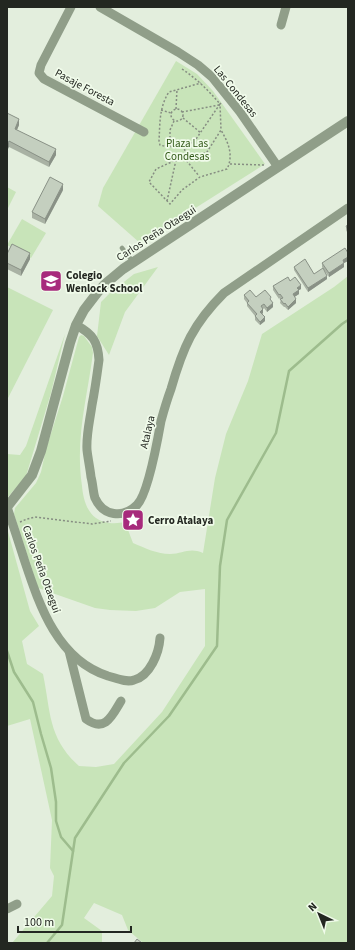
<svg xmlns="http://www.w3.org/2000/svg" width="355" height="950" font-family="'Source Sans 3',sans-serif">
<rect width="100%" height="100%" fill="#e3eedd"/>
<!-- green -->
<g fill="#c8e4b9">
<path d="M176 61 197 74 213 91 265 164 140 243 98 206 103 188Z"/>
<path d="M7 187 16 192 7 210Z"/>
<path d="M22 219 46 233 31 258 7 245Z"/>
<path d="M158 267 125 312 109 355 97 336 101 302 110 293 134 274Z"/>
<path d="M348 276V943H143L128 930 122 915 94 903 84 918 102 931V943H12L52 896 54 876 50 868 52 820 30 719 7 726V528L30 611 39 626 22 641 27 664 43 674C51 713 48 738 79 766L96 767 114 764 162 712 205 646V589L180 592 155 608 136 611 110 610 95 608 38 588 14 514 15 508 36 483 41 472 46 449 63 396 79 337 81 335 84 336 92 347 93 353C87 399 75 438 82 486 83 497 86 511 96 518 104 524 116 524 125 522L133 543C145 548 157 554 170 554 183 554 189 547 203 553L215 478 226 434 248 381 262 334 334 287Z"/>
<path d="M7 287 53 310 7 400Z"/>
<path d="M65 334 51 393 26 476 7 498V454L20 455 26 446Z"/>
</g>
<g fill="none" stroke-linecap="round" stroke-linejoin="round">
<!-- stream -->
<g stroke="#9dbc8d" stroke-width="2.5">
<path d="M7 651 14 672 33 702 41 734 51 768 56 802V821L61 837 73 851"/>
<path d="M47 943 62 925 75 838 124 763 169 716 217 646 220 566 227 520 276 433 289 371 342 324 348 320"/>
</g>
<!-- path -->
<g stroke="#868d82" stroke-width="1.5" stroke-dasharray="2 2" stroke-linecap="butt">
<path d="M182 69C197 79 208 90 220 104L194 142C185 146 169 148 160 145L159 141C160 124 159 107 169 92L201 83"/>
<path d="M221 103 220 104 221 130 207 152 186 160H176L156 169 149 182 170 204 182 190 200 177 227 169C234 155 228 142 221 130"/>
<circle cx="177" cy="115" r="6"/>
<path d="M176 109 177 89"/>
<path d="M161 110 171 113"/>
<path d="M182 112 219 105"/>
<path d="M183 118 201 133"/>
<path d="M184 145 186 160 199 176"/>
<path d="M170 146V130L174 121"/>
<path d="M230 164 264 165"/>
<path d="M167 201 176 160"/>
<path d="M20 522 27 519 35 517 92 524 111 521"/>
</g>
<!-- service -->
<path stroke="#909e89" stroke-width="4.5" d="M122 248 133 262"/>
<!-- minor -->
<g stroke="#909e89" stroke-width="9">
<path d="M71 7 41 65 39 73 44 79 144 132"/>
<path d="M100 7 178 52 198 65 212 77 240 112 278 167"/>
<path d="M281 25 286 7"/>
<path d="M76 325C93 334 98 342 99 360 97 375 95 390 92 405 90 420 86 435 87 450 88 459 90 468 91 477 93 484 93 492 95 498 103 516 123 519 137 505 148 494 158 438 161 421 164 410 167 400 171 389 183 347 193 324 224 293L348 208"/>
<path d="M7 507C13 525 19 543 25 562 40 607 58 660 108 676 116 678 126 683 134 680 150 676 159 653 160 638"/>
<path d="M69 651 86 719C105 733 112 716 121 701"/>
<path d="M7 909 17 904"/>
</g>
<!-- tertiary -->
<path stroke="#909e89" stroke-width="10" d="M7 507 32 475 41 451 70 343 76 325 84 310 97 293 105 284 123 269 348 121"/>
</g>
<!-- wall -->
<g fill="#a9b2a4">
<path d="M7 113 19 125 17 130 56 155 49 167 9 147Z"/>
<path d="M63 190 45 224 32 218V212Z"/>
<path d="M348 225V234L346 230V226Z"/>
<path d="M348 253V261L344 263V267L329 277 322 267V263Z"/>
<path d="M7 254 30 259 21 276 7 269Z"/>
<path d="M294 267 314 274 327 279 308 292 294 270Z"/>
<path d="M290 281 301 289 299 290V294L294 297 296 303 288 310 285 307H284L280 303 281 299 280 298 279 299 273 290V286Z"/>
<path d="M244 295 271 301 273 307 267 312 264 308 263 309V313L262 314 265 321 260 325 255 320V316L247 306V303L244 299Z"/>
</g>
<!-- shaded-wall -->
<g fill="#899186">
<path d="M19 119V125L15 134V129Z"/>
<path d="M9 141V147L7 151V145Z"/>
<path d="M56 149V155L49 167V162Z"/>
<path d="M63 184V190L45 224V219Z"/>
<path d="M30 253V259L21 276V270Z"/>
<path d="M348 257V261L344 263V267L329 277V273L343 260Z"/>
<path d="M327 276V279L308 292V288Z"/>
<path d="M301 285V289L299 290V294L293 298V294L297 288Z"/>
<path d="M296 299V303L288 310V307Z"/>
<path d="M273 303V307L267 312V308Z"/>
<path d="M263 309V313L260 316V312Z"/>
<path d="M265 317V321L260 325V322Z"/>
</g>
<!-- building -->
<g fill="#c4cfbf" stroke="#899186">
<path d="M7 113 19 119 15 129 56 149 49 162 9 141 7 145Z"/>
<path d="M50 177 63 184 45 219 32 212Z"/>
<path d="M348 225V230L346 226Z"/>
<path d="M12 244 30 253 21 270 7 263V254Z"/>
<path d="M345 248 348 253V257L343 260 344 263 329 273 322 263Z"/>
<path d="M305 259 314 274 323 268 327 276 308 288 294 267Z"/>
<path d="M288 277 290 281 295 277 301 285 297 288 299 290 293 294 296 299 288 307 285 303 284 304 280 299 283 298 280 294 279 295 273 286Z"/>
<path d="M250 290 256 297 265 290 271 297 270 299 273 303 267 308 264 304 261 306 263 309 260 312 265 317 260 322 255 316 257 314 247 303 249 301 244 295Z"/>
<path d="M137 939 142 943H134Z"/>
</g>
<!-- icons -->
<defs>
<g id="school-square" transform="scale(1.15)"><rect x="-9" y="-9" width="18" height="18" rx="4" fill="#a72a7c" stroke="#f0fbea"/><path d="M0-5L7-2L0 1L-7-2ZM-4 1L0 2.5L4 1V4Q0 6-4 4Z" fill="#fff"/></g>
<g id="sight-square" transform="scale(1.15)"><rect x="-9" y="-9" width="18" height="18" rx="4" fill="#a72a7c" stroke="#f0fbea"/><path d="M0-6L1.8-2.2L6-1.7L2.9 1.2L3.7 5.4L0 3.3L-3.7 5.4L-2.9 1.2L-6-1.7L-1.8-2.2Z" fill="#fff"/></g>
</defs>
<g fill-rule="evenodd">
<use href="#school-square" x="51" y="281"/>
<use href="#sight-square" x="133" y="520"/>
</g>
<g text-anchor="middle" stroke-width="3.5" stroke-linejoin="round" paint-order="stroke">
<!-- street labels -->
<g font-size="11" fill="#232721" stroke="#f0fbea">
<text transform="translate(85 87) rotate(28)" y="4">Pasaje Foresta</text>
<text transform="translate(236 91) rotate(51)" y="4">Las Condesas</text>
<text transform="translate(156 233) rotate(-33)" y="4">Carlos Peña Otaegui</text>
<text transform="translate(147 432) rotate(-77)" y="4">Atalaya</text>
<text transform="translate(42 569) rotate(70)" y="4">Carlos Peña Otaegui</text>
</g>
<!-- park labels -->
<g font-size="11" fill="#325918" stroke="#f0fbea">
<text x="187" y="147">Plaza Las<tspan x="187" dy="13">Condesas</tspan></text>
</g>
<!-- poi labels -->
<g font-size="11" font-weight="bold" fill="#232721" stroke="#f0fbea" text-anchor="start">
<text x="66" y="279">Colegio<tspan x="66" dy="13">Wenlock School</tspan></text>
<text x="148" y="524">Cerro Atalaya</text>
</g>
</g>
<!-- border -->
<rect width="355" height="950" fill="none" stroke="#232721" stroke-width="16"/>
<!-- north arrow -->
<g transform="translate(319 914) rotate(317)" stroke="#f0fbea" stroke-width="3" paint-order="stroke">
<path d="M0-3L7 15L0 10L-7 15Z" fill="#232721"/>
<text y="-6" font-size="11" font-weight="bold" text-anchor="middle" fill="#232721">N</text>
</g>
<!-- scale -->
<path d="M18 926v6h113v-6" fill="none" stroke="#232721" stroke-width="2"/>
<text x="24" y="926" font-size="12" fill="#232721" stroke="#f0fbea" stroke-width="3" paint-order="stroke">100 m</text>
</svg>
